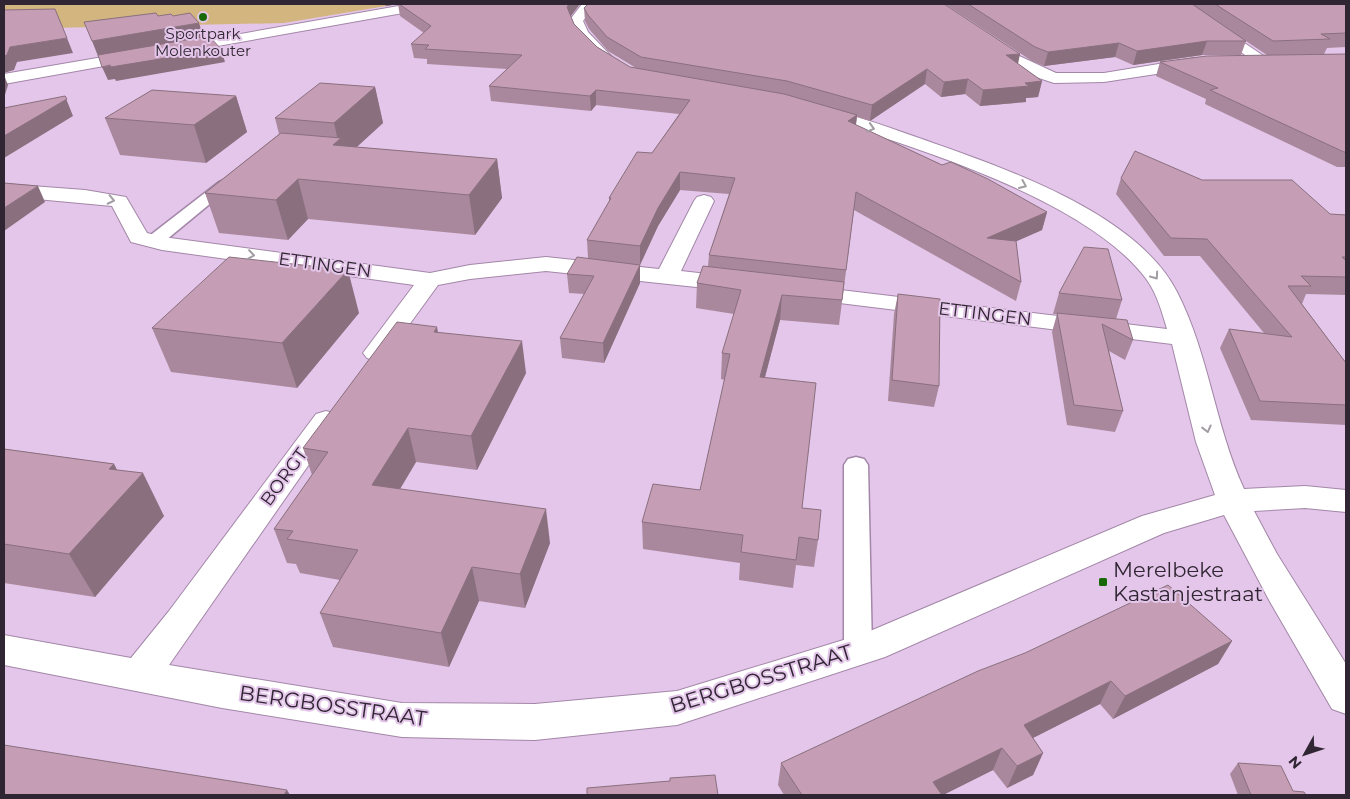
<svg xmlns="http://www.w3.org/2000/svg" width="1350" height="799" font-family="Montserrat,sans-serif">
<rect width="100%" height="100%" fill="#e3c6e9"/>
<!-- green -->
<path fill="#d3b57f" d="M4 4H398L284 23 4 29Z"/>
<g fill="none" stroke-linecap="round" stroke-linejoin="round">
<!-- lane casing -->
<g stroke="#a387a8" stroke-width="3">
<g id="lane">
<path d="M224 180 232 185 229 188 160 245H148L146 241 148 237 219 182Z"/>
<path d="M856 457 864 459 868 465 872 650 868 658 858 662 848 658 844 650V465L848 459Z"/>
</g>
</g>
<!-- street casing -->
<g stroke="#a387a8" stroke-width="2">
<g id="street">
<path d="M582 4H596L583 21 588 32 612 57 609 60H599L576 37 569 21Z"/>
<path d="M927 4H941L1015 54 1056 73H1104L1195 58 1203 63 1195 68 1104 82 1054 83 1036 77 1004 60Z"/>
<path d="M1172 4H1187L1271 61 1268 64H1258Z"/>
<path d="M821 107C859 116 896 130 933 143 1010 170 1138 215 1177 292 1209 354 1215 426 1244 489L1305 486 1346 490V512L1305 508 1254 511 1277 554 1346 664V714L1332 709 1269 600 1224 515 1164 533 885 657 677 725 535 740 402 737 222 708 4 665V635L131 658 169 611 316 414 326 411 336 414 340 420 169 665 402 703 535 704 677 691 863 634 1142 516 1215 495 1196 442 1172 344 799 298 795 293 799 288 807 286 1167 329C1162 312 1157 294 1147 280 1088 199 909 145 815 116L812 112 815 108Z"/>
<path d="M4 184 85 190 126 197 147 233 163 237 430 273 470 265 546 257 659 269 694 201 697 197 704 195 711 197 714 201 681 271 734 277 742 279 746 284 742 289 734 291 546 271 470 279 438 285 385 358 376 361 367 358 363 353 414 285 162 250 131 242 112 206 4 196Z"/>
</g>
</g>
<!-- secondary casing -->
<g stroke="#a387a8" stroke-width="2">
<g id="secondary">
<path d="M410 4H438L431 8 178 53 171 49 178 45Z"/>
<path d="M138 51 146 56 143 59 4 84V74Z"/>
</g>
</g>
<!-- lane -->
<use href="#lane" fill="#fff" fill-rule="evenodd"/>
<!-- street -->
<use href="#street" fill="#fff" fill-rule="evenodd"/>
<!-- secondary -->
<use href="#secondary" fill="#fff" fill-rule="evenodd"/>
</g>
<!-- wall -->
<g fill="#a9889d">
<path d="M383 4H580L570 16 574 24 597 47 630 67 636 68 608 51 589 29 585 21 584 8 1018 64 1042 81 1038 97 1026 98V102L980 106 965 94 941 97 925 84 870 121 857 117 856 125 942 165 1047 212 1042 230 1016 241 1021 282 1016 301 854 210 839 325 780 320 765 377 802 508 818 540 814 567 796 565 793 588 739 580 740 563 643 549 642 522 700 490 725 380 721 379 722 353 734 314 696 308 697 283 708 266 709 255 729 194 680 190 658 226 640 265V283L604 363 562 358 560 338 584 294 569 293 567 274 588 258 587 240 609 202V198L652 153 679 114 596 105 591 111 491 101 489 86 507 69 427 64V59L414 58 411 44 424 33 400 16 398 4 386 6Z"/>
<path d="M945 4H1346V47L1327 48 1324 54H1346V167H1337L1205 104 1206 99 1156 76 1160 62 1267 55 1246 41 1241 55H1202L1133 65 1115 57 1044 66 1032 61Z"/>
<path d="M375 87 383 123 356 147 497 159 502 198 475 235 308 219 288 240 219 233 205 193 279 134 275 118Z"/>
<path d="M236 96 247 132 206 163 120 155 105 118Z"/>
<path d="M1121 178 1202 180 1330 214 1346 215V295L1306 294 1302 304 1346 363V425L1251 420 1220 348 1229 329 1264 333 1200 256H1164L1116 194Z"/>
<path d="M1059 293 1122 300 1116 319 1133 340 1125 360 1109 351 1123 411 1115 432 1067 425 1052 332 1057 314H1053Z"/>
<path d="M898 294 939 386 934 407 888 401 894 314Z"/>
<path d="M359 313 297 388 171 372 152 328Z"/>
<path d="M438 332 526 373 477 470 416 462 400 489 550 543 525 608 479 601 449 667 333 647 320 613 340 580 300 573 296 564 287 563 274 529 312 475 303 448Z"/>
<path d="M4 447 5 449 114 464 117 470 164 516 95 597 4 583Z"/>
<path d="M1232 641 1218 664 1113 719 1100 704 1033 738 1043 753 1033 775 1007 788 993 770 943 795H784L778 785 781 763Z"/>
<path d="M1238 763 1293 791 1306 795H1238L1230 774Z"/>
</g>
<!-- shaded-wall -->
<g fill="#8a6f7f">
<path d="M386 4H398L386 6Z"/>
<path d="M569 4H580L568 20 567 7Z"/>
<path d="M199 23 204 38 98 56 92 41Z"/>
<path d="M67 38 73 53 17 62 14 70 4 73V56L10 47Z"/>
<path d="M1207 41 1202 55 1133 65 1137 51Z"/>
<path d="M1119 43 1115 57 1044 66 1048 52Z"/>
<path d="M221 49 225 62 116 81 115 79 108 80 102 67Z"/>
<path d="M1020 54 1017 69 1006 55Z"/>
<path d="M927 69 925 84 870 121 872 105Z"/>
<path d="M4 75 8 85 4 98Z"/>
<path d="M968 79 965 94 941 97 944 82Z"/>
<path d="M1042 81 1038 97 1026 98V102L980 106 983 90 1025 83Z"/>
<path d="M375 87 383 123 346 157 333 145 338 141 334 123Z"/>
<path d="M596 90V105L591 111 590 96Z"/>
<path d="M65 96 73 116 4 158V136Z"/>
<path d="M236 96 247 132 206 163 194 125Z"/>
<path d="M857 115 855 131 848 121Z"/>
<path d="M497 159 502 198 475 235 469 195Z"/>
<path d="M680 172V190L658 226 640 265V246L658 208Z"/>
<path d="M298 179 308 219 288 240 276 200Z"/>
<path d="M38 186 45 202 4 231V208Z"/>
<path d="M1047 212 1042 230 983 256 987 238Z"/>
<path d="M640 265V283L604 363 603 343Z"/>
<path d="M348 270 359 313 297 388 282 343Z"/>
<path d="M782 295 780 320 758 403 760 377Z"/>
<path d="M437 327 443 359 434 332Z"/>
<path d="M522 341 526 373 477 470 471 436Z"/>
<path d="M408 428 416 462 382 519 372 485Z"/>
<path d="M114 464 127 490 143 473 164 516 95 597 69 554 109 469Z"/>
<path d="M546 509 550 543 525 608 520 574Z"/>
<path d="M472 567 479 601 449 667 441 633Z"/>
<path d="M1232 641 1218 664 1113 719 1125 696Z"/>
<path d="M1111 681 1100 704 1015 747 1024 725Z"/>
<path d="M1002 748 993 770 943 795H928L933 782Z"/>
<path d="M1043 753 1033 775 1007 788 1017 766Z"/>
<path d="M287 790 290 795H284Z"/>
</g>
<!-- building -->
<g fill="#c59eb6" stroke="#8a6f7f">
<path d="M399 4H569L567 7 574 24 597 47 630 67 784 94 857 115 848 121 942 165 951 162 988 179 1047 212 987 238 1016 241 1021 282 856 192 846 270 709 255 735 178 680 172 658 208 640 246 587 240 611 198H609L637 152 652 153 690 100 596 90 590 96 489 86 522 55 425 49 429 45 411 44 431 26Z"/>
<path d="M588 4H944L1020 54 1006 55 1042 81 1025 83 1029 86 983 90 968 79 944 82 927 69 872 105 787 81 641 57 607 37 588 15 584 8Z"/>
<path d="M968 4H1192L1246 41H1207L1137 51 1119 43 1048 52 1035 47Z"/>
<path d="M1215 4H1346V33L1321 34 1330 39 1273 41Z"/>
<path d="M55 9 67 38 10 47 7 55 4 56V10Z"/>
<path d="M156 13 158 16 171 14 173 16 190 13 199 23 92 41 84 22Z"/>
<path d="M209 36 221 49 111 67 110 65 102 67 98 55Z"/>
<path d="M1346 54V152H1344L1210 90 1218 88 1160 62 1207 56Z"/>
<path d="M320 83 375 87 334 123 275 118Z"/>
<path d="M152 90 236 96 194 125 105 118Z"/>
<path d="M65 96 67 99 4 136V108Z"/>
<path d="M281 133 341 138 333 145 497 159 469 195 298 179 276 200 205 193Z"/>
<path d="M1135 151 1202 180H1292L1330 214 1346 215V257H1342L1346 261V277L1301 276 1311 286H1288L1346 363V405L1260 401 1229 329 1292 337 1207 239 1171 238 1121 178Z"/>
<path d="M4 183 38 186 4 208Z"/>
<path d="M1084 247 1108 249 1122 300 1059 293Z"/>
<path d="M229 257 348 270 282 343 152 328Z"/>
<path d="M577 257 640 265 603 343 560 338 594 276 567 274Z"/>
<path d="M703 266 844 282 842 300 782 295 760 377 816 383 802 508 821 510 818 540 799 537 796 560 741 552 743 535 642 522 653 484 700 490 730 354 722 353 741 290 697 283Z"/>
<path d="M898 294 940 299 939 386 892 380Z"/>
<path d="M1057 313 1127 320 1133 340 1102 324 1123 411 1074 405Z"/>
<path d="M397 322 437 327 434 332 522 341 471 436 408 428 372 485 546 509 520 574 472 567 441 633 320 613 358 550 287 539 293 531 274 529 328 452 303 448Z"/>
<path d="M4 449 114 464 109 469 143 473 69 554 4 544Z"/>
<path d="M1168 585 1232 641 1125 696 1111 681 1024 725 1043 753 1017 766 1002 748 933 782 942 795H802L781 763 978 671 1025 653Z"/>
<path d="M4 745 287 790 284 795H4Z"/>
<path d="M1238 763 1281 766 1293 791 1304 792 1306 795H1251Z"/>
<path d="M715 775 718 795H587V788L670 781V778Z"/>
</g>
<!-- one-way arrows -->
<defs><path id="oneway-chevron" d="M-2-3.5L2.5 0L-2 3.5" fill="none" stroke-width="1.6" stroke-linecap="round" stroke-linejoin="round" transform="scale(1.25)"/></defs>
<g stroke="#a29da3">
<use href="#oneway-chevron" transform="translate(871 128) rotate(17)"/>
<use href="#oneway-chevron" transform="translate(1023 185) rotate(23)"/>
<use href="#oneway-chevron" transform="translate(111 200) rotate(12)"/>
<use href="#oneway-chevron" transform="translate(251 255) rotate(8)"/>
<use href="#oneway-chevron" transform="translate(1155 276) rotate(55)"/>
<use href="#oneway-chevron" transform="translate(1207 429) rotate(76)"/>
</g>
<!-- markers -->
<g fill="#196808" stroke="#e3c6e9" stroke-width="2">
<circle cx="203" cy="17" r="5"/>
<rect x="1098" y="577" width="10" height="10" rx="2.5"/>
</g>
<g text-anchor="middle" stroke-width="4" stroke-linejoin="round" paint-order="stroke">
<!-- far-poi labels -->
<g font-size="15" fill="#302532" stroke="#e3c6e9">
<text x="203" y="39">Sportpark<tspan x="203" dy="17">Molenkouter</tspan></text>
</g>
<!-- street labels -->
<g font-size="18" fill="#302532" stroke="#e3c6e9">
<text transform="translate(325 265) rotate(8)" y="6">ETTINGEN</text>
<text transform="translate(985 314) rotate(7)" y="6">ETTINGEN</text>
<text transform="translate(284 477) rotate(-54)" y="6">BORGT</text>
</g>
<!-- near-poi labels -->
<g font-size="21" fill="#302532" stroke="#e3c6e9" text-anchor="start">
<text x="1113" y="577">Merelbeke<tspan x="1113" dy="24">Kastanjestraat</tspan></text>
</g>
<!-- near-street labels -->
<g font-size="21" fill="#302532" stroke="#e3c6e9">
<text transform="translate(761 679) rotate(-17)" y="7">BERGBOSSTRAAT</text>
<text transform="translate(333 706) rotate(8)" y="7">BERGBOSSTRAAT</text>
</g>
</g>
<!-- border -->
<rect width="1350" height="799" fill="none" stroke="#302532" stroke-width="10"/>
<!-- north arrow -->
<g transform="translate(1305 754) rotate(230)" stroke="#e3c6e9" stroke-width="4" paint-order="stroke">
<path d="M0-4L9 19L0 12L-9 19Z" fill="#302532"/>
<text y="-8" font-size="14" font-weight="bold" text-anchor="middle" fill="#302532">N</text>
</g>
</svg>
